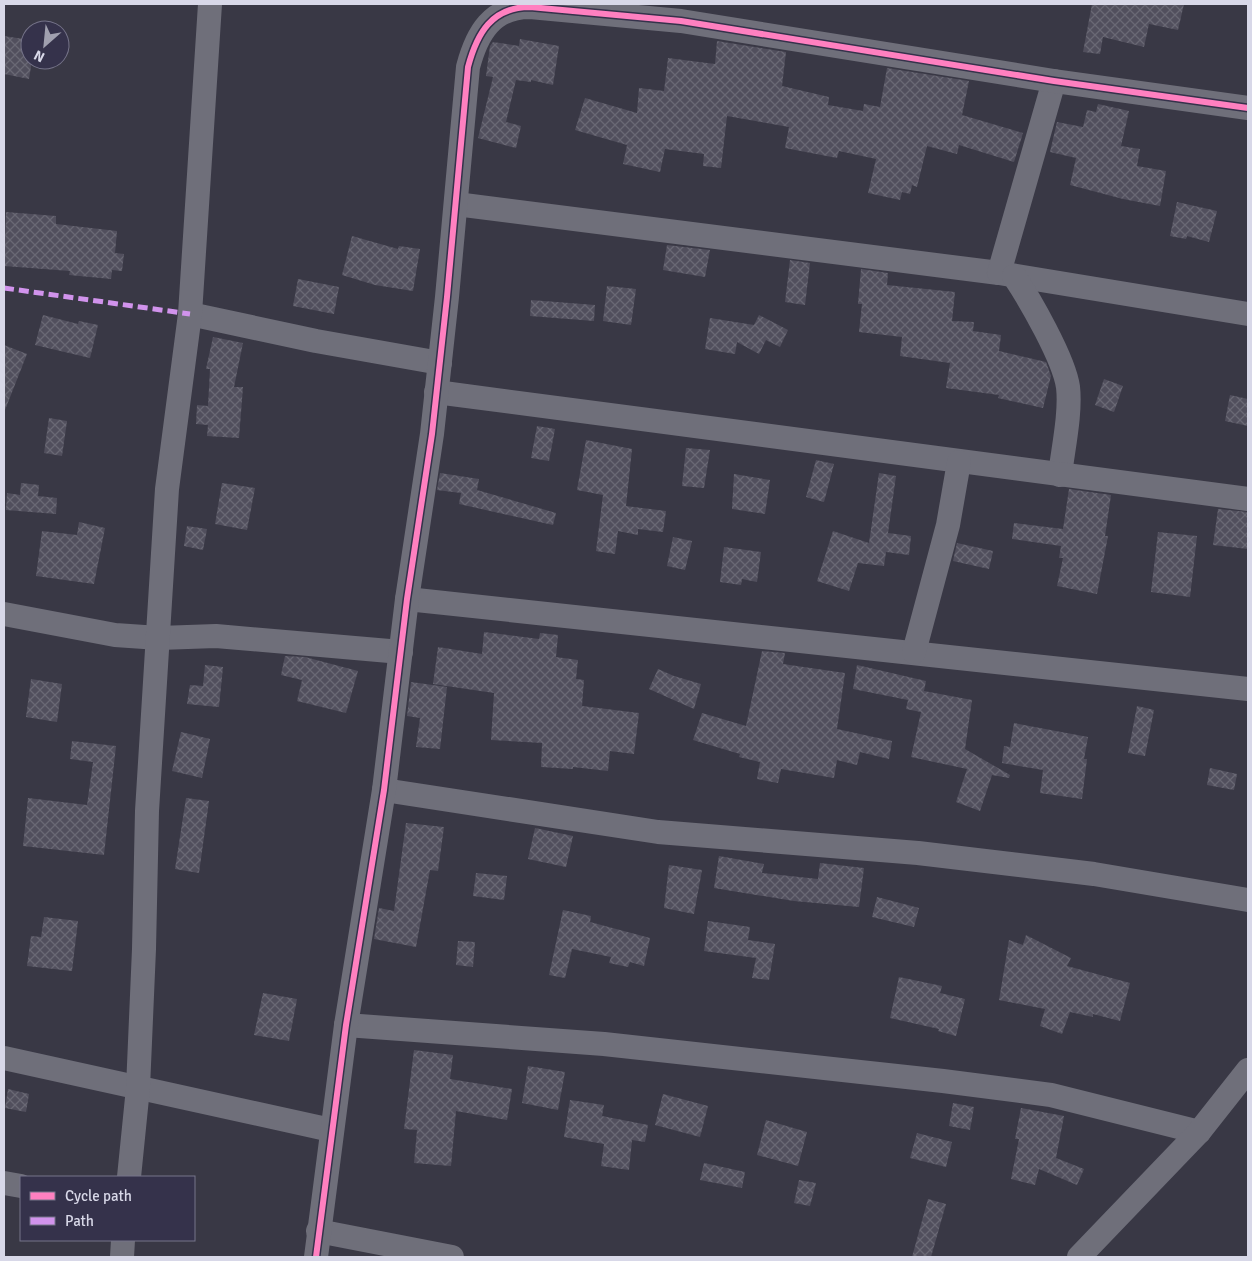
<svg xmlns="http://www.w3.org/2000/svg" width="1252" height="1261" font-family="Signika,sans-serif">
<defs>
<pattern id="building-cross-hatch" width="8" height="8" patternUnits="userSpaceOnUse" patternTransform="scale(1.25)"><rect width="8" height="8" fill="#514f5d"/><path d="M0 0l8 8M0 8l8-8" fill="none" stroke="#696874"/></pattern>
</defs>
<rect width="100%" height="100%" fill="#393845"/>
<!-- building -->
<g fill="url(#building-cross-hatch)">
<path d="M1092 4H1184L1178 30 1149 24 1144 47 1103 37 1100 54 1083 52Z"/>
<path d="M4 36 30 40V60H32L29 79 4 74Z"/>
<path d="M520 39 559 46 553 85 531 80V82L516 80 506 122 521 126 516 148 478 138 493 77 486 76 490 46 493 42 519 46Z"/>
<path d="M717 41 786 52 782 86 829 97 828 105 863 111 864 104 880 107 887 68 969 81 962 115 1023 133 1014 162 959 145 957 154 927 146 917 187 912 185 910 194 902 192 900 200 868 193 876 159 839 151 837 158 785 148 789 127 727 116 721 168 703 166 704 154 665 149 660 172 623 164 627 145 575 130 585 98 637 113 639 88 664 91 668 58 715 64Z"/>
<path d="M1098 104 1129 111 1121 146 1140 149 1137 166 1166 171 1160 206 1123 199 1070 185 1076 158 1050 152 1057 122 1083 127 1087 110 1096 112Z"/>
<path d="M1177 202 1217 211 1209 242 1187 236 1186 239 1170 236Z"/>
<path d="M6 212 56 216V224L117 231 115 253 124 254 122 271 112 270 111 279 69 275 70 271 4 266Z"/>
<path d="M352 236 398 249 399 246 420 249 413 291 375 285 342 275Z"/>
<path d="M667 245 710 250 705 277 663 270Z"/>
<path d="M790 260 810 263 805 305 785 302Z"/>
<path d="M861 269 888 273 887 285 955 292 952 321 974 322 973 331 1001 335 999 351 1046 362 1051 376 1043 408 998 398 999 395 946 388 950 363 900 356 902 337 859 332 862 304H858Z"/>
<path d="M298 279 339 287 334 314 293 306Z"/>
<path d="M607 286 636 289 631 325 603 321Z"/>
<path d="M531 300 595 305 594 321 530 316Z"/>
<path d="M43 315 78 324 79 321 98 325 90 358 35 345Z"/>
<path d="M759 315 788 330 780 347 766 340 759 354 737 342 735 354 705 349 710 318 754 325Z"/>
<path d="M213 337 243 343 234 387H243L239 438 207 436 208 425 196 424 197 405 208 406 210 369H206Z"/>
<path d="M4 345 27 354 5 410H4Z"/>
<path d="M1104 379 1123 386 1114 412 1095 405Z"/>
<path d="M1230 395 1248 399V426L1225 421Z"/>
<path d="M49 418 67 421 62 456 44 453Z"/>
<path d="M537 426 555 429 549 461 531 458Z"/>
<path d="M586 440 632 449 626 506 666 511 663 532 638 529V535L618 531 615 554 596 551 603 495 577 490Z"/>
<path d="M686 448 710 450 704 488 682 486Z"/>
<path d="M816 460 834 464 824 502 806 497Z"/>
<path d="M440 473 479 479 477 490 556 513 553 525 459 504 461 493 437 490Z"/>
<path d="M879 473 896 476 888 533 911 536 909 555 886 552 884 566 858 563 849 591 817 581 833 531 869 543Z"/>
<path d="M734 474 770 480 765 514 732 509Z"/>
<path d="M21 483 39 485 38 496 57 498 56 514 6 510 7 493 20 495Z"/>
<path d="M222 483 255 488 247 530 215 524Z"/>
<path d="M1069 489 1111 495 1105 536H1108L1097 594 1057 586 1063 558H1059L1061 546 1012 539 1014 523 1063 529Z"/>
<path d="M1218 509 1248 512V549L1213 545Z"/>
<path d="M79 522 105 528 94 584 36 576 42 531 77 535Z"/>
<path d="M187 526 207 529 203 550 184 546Z"/>
<path d="M1158 532 1197 536 1190 597 1151 592Z"/>
<path d="M673 537 692 541 685 570 667 566Z"/>
<path d="M957 543 993 551 989 569 953 561Z"/>
<path d="M724 547 761 552 757 582 742 579 741 585 720 582Z"/>
<path d="M484 632 539 639 540 633 558 635 556 657 578 660 576 679 584 680 582 706 639 713 634 754 610 751 608 771 573 767V769L541 767 542 743 491 740 494 693 433 684 438 647 482 654Z"/>
<path d="M762 651 785 653 783 664 845 673 837 729 892 741 889 759 860 752 857 765 837 760 834 778 781 769 778 783 757 779 760 762 739 757 740 754 693 740 702 713 746 726Z"/>
<path d="M285 656 305 657 358 671 346 713 297 701 302 680 281 675Z"/>
<path d="M205 665 223 667 219 707 187 704 190 685 203 686Z"/>
<path d="M857 665 926 681 924 691 972 700 965 749 1010 775 1009 778 992 775 980 811 956 802 967 769 911 757 921 712 906 709 908 700 853 689Z"/>
<path d="M658 669 674 676 701 684 694 709 649 689Z"/>
<path d="M31 679 62 684 57 722 26 717Z"/>
<path d="M411 682 447 687 440 749 416 747 420 718 407 716Z"/>
<path d="M1137 706 1154 710 1145 756 1128 753Z"/>
<path d="M1014 723 1088 737 1084 759H1087L1082 799 1040 793 1043 770 1002 763 1004 746 1010 747Z"/>
<path d="M181 732 210 739 202 778 172 771Z"/>
<path d="M72 741 116 746 104 855 23 846 28 798 87 805 93 762 70 759Z"/>
<path d="M1210 768 1237 774 1234 790 1207 785Z"/>
<path d="M186 798 209 801 199 873 175 869Z"/>
<path d="M406 823 444 827 438 871 430 870 416 947 374 939 379 908 394 911Z"/>
<path d="M535 828 573 836 566 867 528 859Z"/>
<path d="M719 856 764 864 762 873 818 879 820 863 864 868 859 907 794 901 714 888Z"/>
<path d="M669 865 702 870 694 914 664 908Z"/>
<path d="M476 873 507 876 504 900 473 896Z"/>
<path d="M877 897 919 908 914 927 872 917Z"/>
<path d="M563 910 591 916 590 922 650 938 644 966 630 962 628 967 609 963 611 957 572 949 565 978 549 975Z"/>
<path d="M44 917 78 921 72 971 27 966 31 936 41 937Z"/>
<path d="M708 921 750 927 748 940 775 944 769 980 752 978 756 958 704 951Z"/>
<path d="M1026 935 1071 958 1067 966 1130 983 1120 1021 1093 1014V1017L1070 1012 1062 1034 1040 1026 1045 1009 999 1000 1009 940 1023 945Z"/>
<path d="M458 941 475 942 473 967 456 965Z"/>
<path d="M899 977 942 986 940 993 965 999 956 1036 938 1031 939 1029 890 1018Z"/>
<path d="M263 993 297 999 289 1041 254 1035Z"/>
<path d="M414 1050 453 1055 450 1079 512 1089 507 1120 456 1111 451 1166 414 1163 417 1130 404 1129Z"/>
<path d="M528 1066 565 1072 558 1110 522 1103Z"/>
<path d="M8 1089 29 1094 26 1112 5 1108Z"/>
<path d="M663 1094 708 1106 700 1137 655 1125Z"/>
<path d="M570 1100 604 1105 602 1116 648 1125 645 1142 632 1140 629 1170 601 1166 604 1144 564 1137Z"/>
<path d="M953 1103 974 1107 970 1130 949 1126Z"/>
<path d="M1021 1108 1064 1116 1056 1158 1084 1169 1077 1185 1039 1169 1035 1185 1011 1179 1019 1139H1015Z"/>
<path d="M766 1120 807 1132 798 1166 757 1155Z"/>
<path d="M917 1133 952 1142 946 1167 910 1158Z"/>
<path d="M704 1163 745 1172 742 1188 700 1180Z"/>
<path d="M799 1180 816 1183 810 1206 794 1203Z"/>
<path d="M928 1199 946 1204 931 1257H912Z"/>
</g>
<g fill="none" stroke-linecap="round" stroke-linejoin="round">
<!-- street -->
<g stroke="#6f6f7a" stroke-width="24">
<path d="M456 204 999 273 1248 314"/>
<path d="M999 273 1054 81"/>
<path d="M1014 276C1030 300 1064 359 1068 387 1071 413 1063 449 1060 475"/>
<path d="M190 314 316 341 440 363"/>
<path d="M436 392 1248 499"/>
<path d="M407 599 1248 689"/>
<path d="M4 614 115 635 159 638 216 636 401 652"/>
<path d="M914 652 948 525 959 462"/>
<path d="M384 790 658 832 918 853 1094 874 1248 900"/>
<path d="M346 1025 604 1044 943 1081 1051 1095 1199 1132"/>
<path d="M4 1058 331 1130"/>
<path d="M129 1177 138 1088 144 949 147 811 167 489 190 314 210 4"/>
<path d="M4 1183 21 1186"/>
<path d="M318 1231 452 1257"/>
<path d="M122 1257 123 1240"/>
<path d="M316 1257 346 1025 384 790 407 599 432 434 447 297 468 67C477 33 492 7 530 7L681 21 1054 81 1248 108"/>
<path d="M1079 1257 1199 1132 1248 1070"/>
</g>
<!-- quiet -->
<path stroke="#d193ec" stroke-width="5" stroke-dasharray="10 5" stroke-linecap="butt" d="M4 288 190 314"/>
<!-- cycleway casing -->
<g stroke="#35324b" stroke-width="9">
<path id="cycleway" d="M316 1257 346 1025 384 790 407 599 432 434 447 297 468 67C477 33 492 7 530 7L681 21 1054 81 1248 108"/>
</g>
<!-- cycleway -->
<use href="#cycleway" stroke="#ff80c0" stroke-width="6"/>
</g>
<!-- border -->
<rect width="1252" height="1261" fill="none" stroke="#d8d8e8" stroke-width="10"/>
<!-- legend -->
<rect x="20" y="1176" width="175" height="65" fill="#35324b" stroke="#76748a"/>
<rect x="30" y="1192" width="25" height="8" fill="#ff80c0" stroke="#76748a"/>
<text x="65" y="1201" font-size="15" fill="#d8d8e8">Cycle path</text>
<rect x="30" y="1217" width="25" height="8" fill="#d193ec" stroke="#76748a"/>
<text x="65" y="1226" font-size="15" fill="#d8d8e8">Path</text>
<!-- north arrow -->
<g transform="translate(45 45) rotate(207)"><circle r="24" fill="#35324b" stroke="#76748a"/>
<path d="M0-4L9 19L0 12L-9 19Z" fill="#a0a0af"/>
<text y="-8" font-size="14" font-weight="bold" text-anchor="middle" fill="#d8d8e8">N</text>
</g>
</svg>
